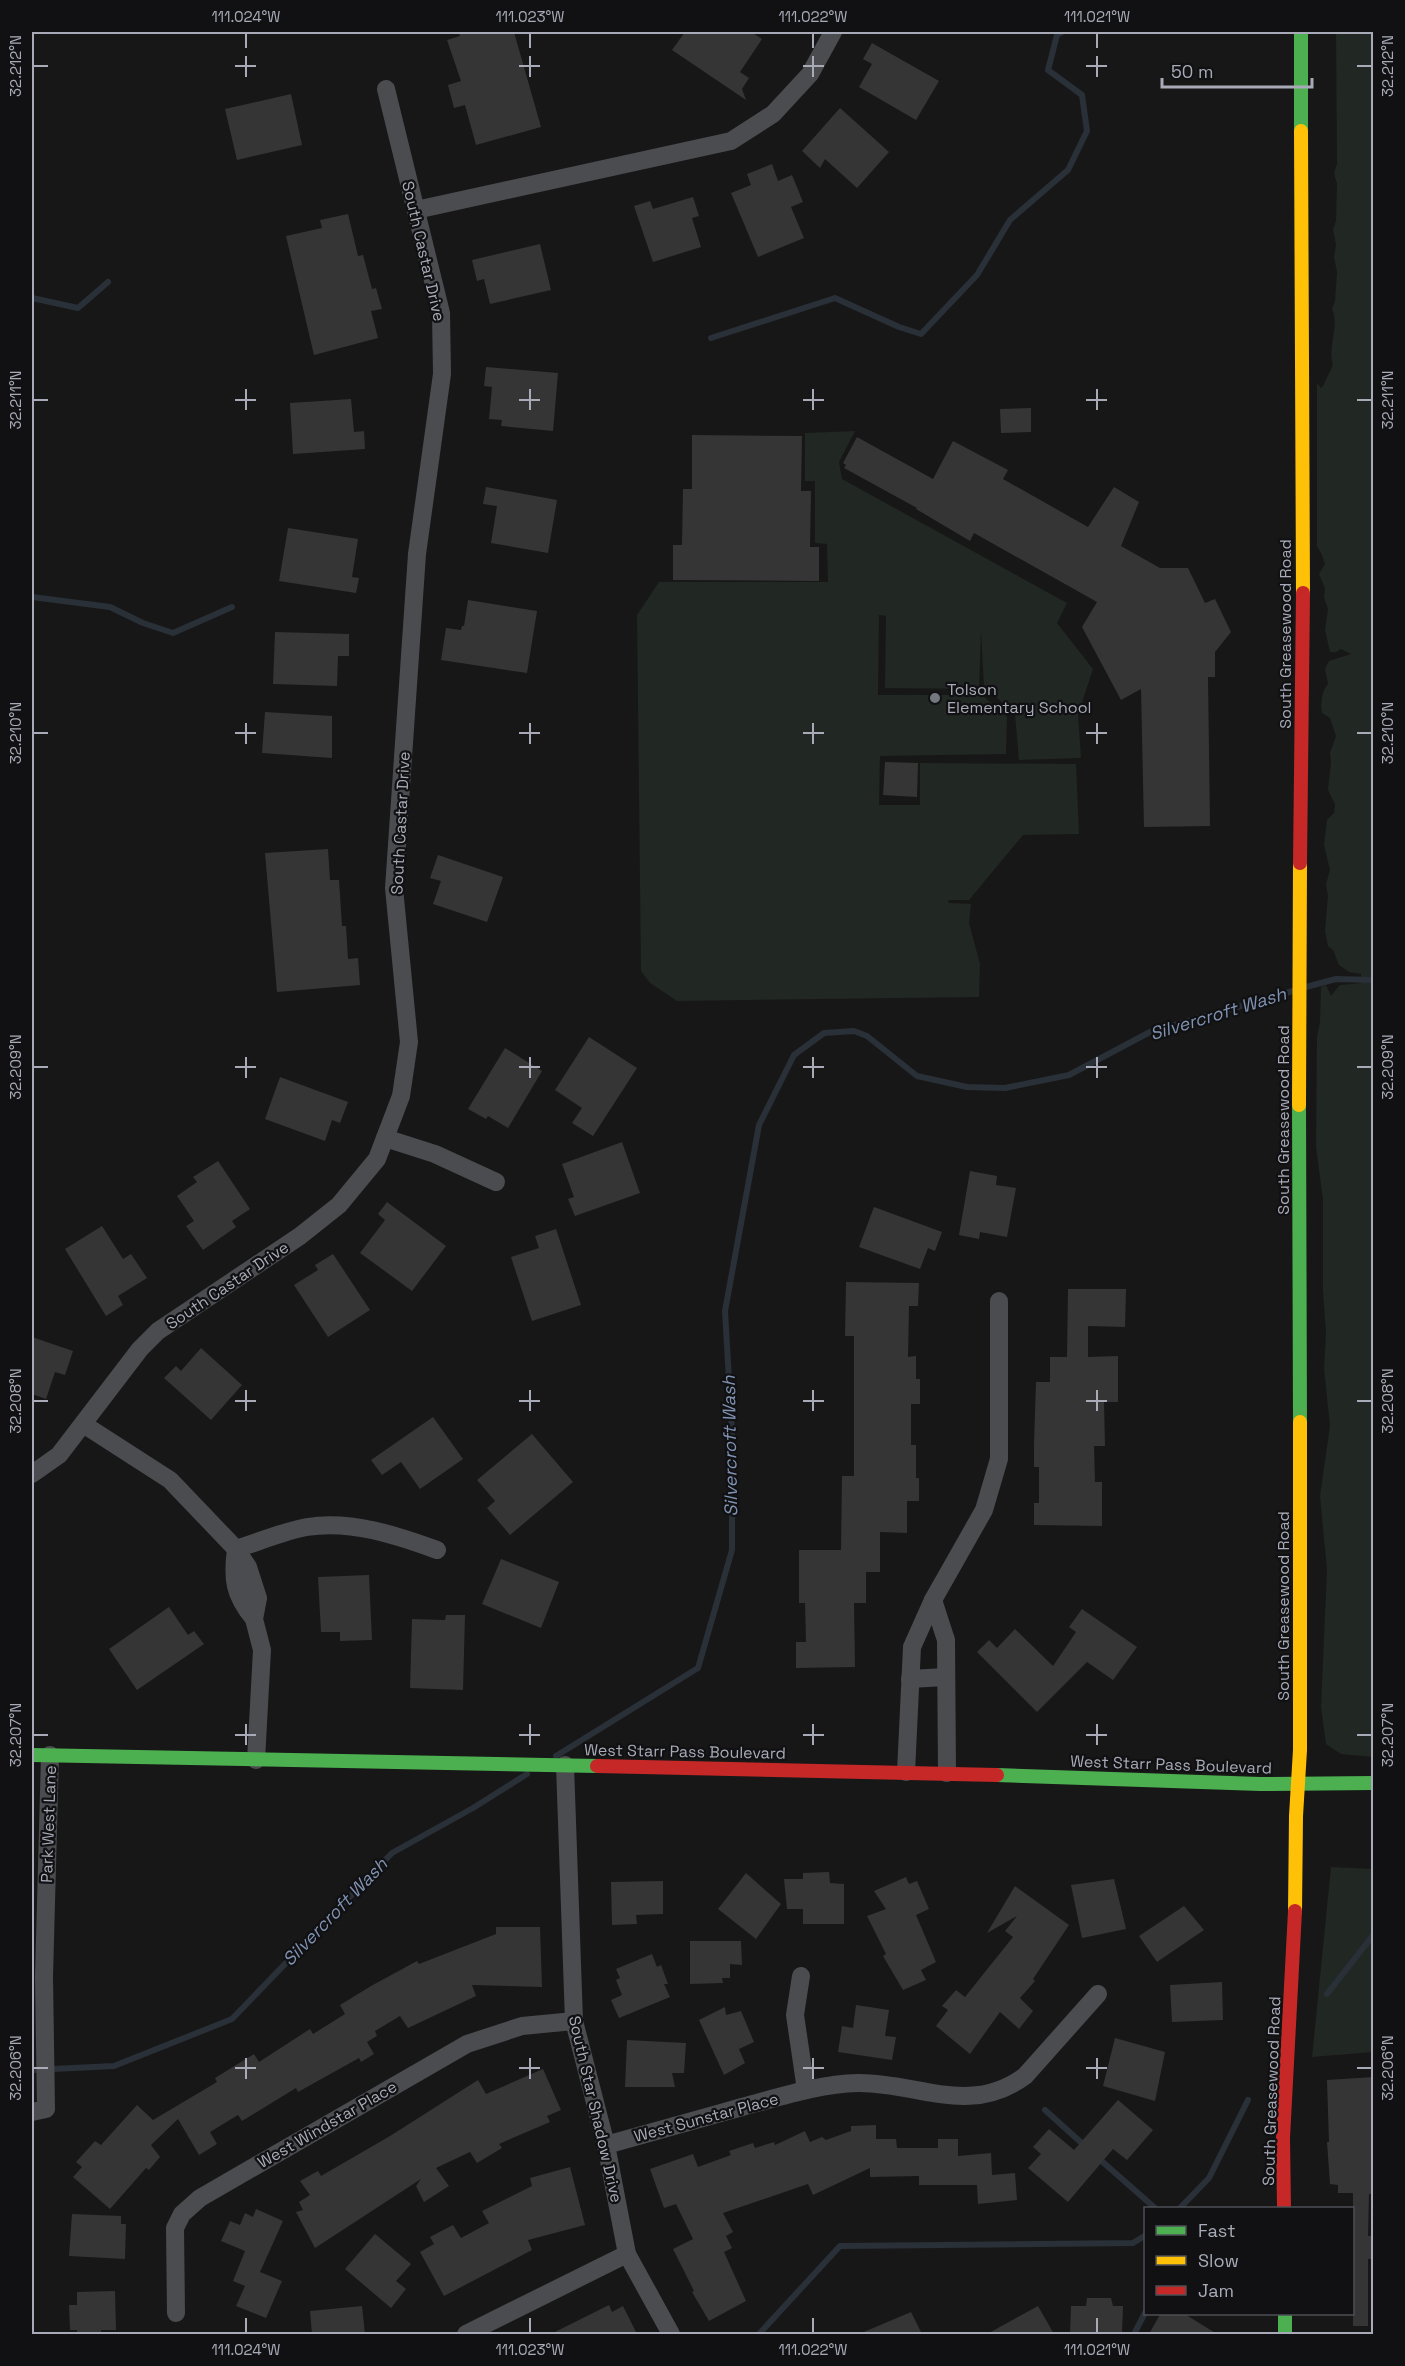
<svg xmlns="http://www.w3.org/2000/svg" width="1405" height="2366" font-family="'Space Grotesk',sans-serif">
<rect width="100%" height="100%" fill="#171717"/>
<!-- green -->
<g fill="#212722">
<path d="M1336 32H1374L1373 1757 1341 1754 1326 1744 1321 1707 1327 1570 1320 1496 1330 1426 1324 1369 1326 1334 1323 1290V1200L1316 1147 1317 1037 1320 1022 1321 987 1326 985 1331 996 1340 985 1361 983V974L1349 972 1339 965 1333 950 1328 946 1325 931 1328 896 1326 884 1330 870 1324 845 1327 820 1334 813 1335 804 1328 790 1331 762 1330 753 1336 736 1330 718 1322 713C1320 705 1322 690 1328 684L1325 669 1329 661 1351 654 1341 649 1336 652H1330L1325 630 1328 609 1324 597 1325 588 1319 574 1325 564 1322 555 1317 546V383L1321 388 1323 386 1333 365C1327 346 1340 328 1332 309L1335 301 1337 272 1334 257 1336 245 1333 229 1336 221 1337 184 1334 173 1337 164Z"/>
<path d="M855 431 839 462 842 479 1067 603 1057 623 1093 669 1078 714 1081 758 1019 760 1015 714 984 686 981 631 979 689 885 688 886 616 879 615 878 695H982L1007 717 1006 754 880 756 879 805H920V763L1076 764 1079 834 1023 835 969 900H948L949 903 971 904 969 923 980 964 979 997 677 1001 650 983 641 971 637 615 659 582H828L827 544 815 543V481H805V433Z"/>
<path d="M1331 1867 1373 1869V2052L1312 2057Z"/>
</g>
<g fill="none" stroke-linecap="round" stroke-linejoin="round">
<!-- stream -->
<g stroke="#2a3038" stroke-width="6">
<path d="M32 298 78 308 108 282"/>
<path d="M711 338 835 298 899 327 921 334 977 275 1010 220 1068 170 1087 131 1082 95 1048 70 1057 35 1062 32"/>
<path d="M32 597 110 607 143 623 173 633 232 607"/>
<path d="M1306 987 1336 979 1374 980"/>
<path d="M556 1756 698 1668 732 1550V1432L725 1311 759 1125 794 1055 824 1033 854 1031 867 1036 917 1076 967 1087 1005 1088 1069 1075 1150 1032 1293 991"/>
<path d="M1327 1994 1374 1934"/>
<path d="M32 2070 114 2066 232 2019 392 1853 473 1808 527 1774"/>
<path d="M1045 2110 1085 2146"/>
<path d="M1097 2157 1155 2208"/>
<path d="M1180 2208 1209 2178 1248 2100"/>
<path d="M759 2334 840 2246 1133 2243 1146 2235"/>
<path d="M1134 2334 1146 2311"/>
</g>
</g>
<!-- building -->
<g fill="#353536">
<path d="M459 32H514L541 127 476 145 465 105 454 108 448 85 461 81 447 40 460 36Z"/>
<path d="M685 32H751L762 39 740 72 749 78 742 89 746 100 672 50Z"/>
<path d="M872 43 939 81 916 120 859 87 872 64 863 59Z"/>
<path d="M291 94 302 145 237 160 225 109Z"/>
<path d="M840 108 889 152 857 188 825 159 820 168 802 151Z"/>
<path d="M772 164 778 181 792 175 803 202 791 207 804 238 758 257 731 193 751 185 747 174Z"/>
<path d="M693 197 699 216 692 218 701 247 653 262 634 206 650 201 653 209Z"/>
<path d="M348 214 358 256 363 255 372 289 376 288 382 309 371 311 378 338 314 355 286 236 322 228 320 220Z"/>
<path d="M540 244 551 290 490 304 484 279 477 281 472 260Z"/>
<path d="M486 367 558 373 553 431 501 426 502 420 489 419 492 387 484 386Z"/>
<path d="M351 399 354 432 364 431 365 449 293 454 290 403Z"/>
<path d="M1031 408V432L1001 433 1000 409Z"/>
<path d="M692 435 802 436 801 491H811L810 547H819V581L673 580V545H682L683 489H692Z"/>
<path d="M857 437 933 479 953 441 1008 470 1003 479 1088 527 1114 487 1139 502 1121 546 1160 568H1188L1205 603 1215 599 1231 632 1215 652V677H1208L1210 826 1144 827 1141 689 1121 700 1082 627 1097 602 974 533 970 541 916 509 917 508 844 468 846 465 843 463Z"/>
<path d="M486 487 557 500 548 553 491 543 497 506 483 504Z"/>
<path d="M288 528 358 539 352 577 359 578 356 593 279 581Z"/>
<path d="M468 600 537 611 527 673 441 660 446 628 461 630 462 626H464Z"/>
<path d="M275 632 349 634V656H338L337 686 273 684Z"/>
<path d="M265 712 332 716V758L262 753Z"/>
<path d="M885 762 918 763 917 797 883 795Z"/>
<path d="M328 849 330 880H339L342 926H346L348 959 358 958 360 985 277 992 265 853Z"/>
<path d="M438 855 503 877 487 922 433 904 441 881 430 878Z"/>
<path d="M589 1037 637 1068 593 1136 572 1123 582 1108 555 1090Z"/>
<path d="M505 1048 542 1071 508 1128 488 1116 486 1119 468 1109Z"/>
<path d="M280 1077 348 1102 340 1123 332 1120 325 1141 265 1119Z"/>
<path d="M622 1142 640 1193 575 1216 568 1199 574 1197 562 1164Z"/>
<path d="M218 1161 250 1209 232 1221 236 1227 203 1250 186 1226 194 1221 177 1196 197 1182 193 1177Z"/>
<path d="M970 1171 997 1176 996 1185 1016 1188 1007 1237 980 1232 979 1239 959 1235Z"/>
<path d="M387 1202 446 1246 412 1291 360 1253 385 1220 378 1214Z"/>
<path d="M874 1207 942 1232 935 1251 928 1248 920 1269 859 1247Z"/>
<path d="M102 1226 123 1259 131 1254 147 1278 118 1296 123 1305 106 1316 65 1249Z"/>
<path d="M556 1229 581 1305 532 1321 511 1257 539 1248 535 1236Z"/>
<path d="M333 1254 370 1310 328 1337 294 1285 318 1270 315 1265Z"/>
<path d="M846 1282 919 1283 918 1306H909L908 1357 916 1356V1379H920V1404H911V1445H916V1478H919V1501H907V1533L880 1532V1572H866V1603H854L855 1667 796 1668V1642H806L805 1603H799V1550H841L842 1476H854V1336H845Z"/>
<path d="M1068 1289H1126L1125 1327 1088 1326V1357L1118 1356V1402H1104L1105 1446H1094L1095 1482H1102V1526L1034 1525V1503H1039V1467H1034V1444L1036 1382H1050V1357H1067Z"/>
<path d="M32 1337 73 1351 65 1375 55 1372 46 1399 32 1394Z"/>
<path d="M201 1348 242 1385 211 1420 164 1378 176 1366 181 1371Z"/>
<path d="M433 1417 463 1459 420 1489 401 1462 382 1475 371 1460Z"/>
<path d="M532 1434 573 1482 510 1535 487 1508 495 1501 477 1480Z"/>
<path d="M501 1559 559 1582 541 1628 482 1604Z"/>
<path d="M369 1575 372 1640 340 1641V1632H321L318 1577Z"/>
<path d="M169 1607 188 1635 194 1631 204 1644 137 1690 109 1649Z"/>
<path d="M1082 1609 1137 1647 1113 1680 1087 1662 1037 1712 977 1652 989 1640 997 1648 1015 1629 1053 1666 1076 1632 1069 1627Z"/>
<path d="M446 1615H465L463 1690 410 1688 412 1619 445 1620Z"/>
<path d="M829 1872 830 1883 844 1884V1924H803V1909H787L784 1879H803V1873Z"/>
<path d="M746 1873 781 1904 756 1939 718 1909Z"/>
<path d="M906 1877 909 1884 917 1881 929 1909 916 1915 936 1962 921 1970 926 1980 903 1990 883 1956 886 1954 867 1916 886 1909 874 1891Z"/>
<path d="M1114 1879 1126 1929 1082 1938 1071 1885Z"/>
<path d="M663 1881V1914L636 1915 637 1924 612 1925 611 1882Z"/>
<path d="M1015 1886 1069 1925 1033 1979 1035 1981 1020 1998 1033 2011 1019 2029 1000 2012 970 2054 936 2026 948 2010 942 2006 956 1990 965 1997 1013 1937 1005 1931 1017 1916 987 1933Z"/>
<path d="M1184 1906 1204 1930 1157 1962 1139 1936Z"/>
<path d="M496 1927H540L542 1987 472 1985 476 1996 408 2028 400 2016 375 2031 377 2036 367 2042 374 2054 361 2062 359 2058 298 2092 296 2088 242 2121 238 2115 210 2132 217 2144 199 2155 178 2119 151 2145 160 2157 149 2170 146 2168 110 2209 73 2177 82 2167 76 2162 95 2141 101 2145 137 2105 153 2120 217 2082 215 2078 254 2054 259 2062 310 2029 313 2034 345 2014 340 2005 371 1986 417 1961 419 1964 496 1934Z"/>
<path d="M690 1941H741L742 1965 730 1964V1978H722L723 1983 690 1984Z"/>
<path d="M652 1954 657 1967 661 1965 668 1984H664L670 1997 619 2018 611 2000 622 1995 616 1980 620 1978 616 1969Z"/>
<path d="M1222 1982 1223 2020 1172 2022 1170 1985Z"/>
<path d="M856 2005 889 2010 885 2036 896 2037 892 2060 838 2052 842 2026 853 2028Z"/>
<path d="M725 2007 726 2015 741 2011 754 2042 739 2049 745 2063 724 2075 699 2020Z"/>
<path d="M1115 2038 1165 2052 1155 2101 1103 2086Z"/>
<path d="M627 2040 686 2043 684 2073H672L675 2087H625Z"/>
<path d="M543 2069 561 2110 547 2116 550 2122 499 2144 502 2148 477 2163 470 2152 436 2168 449 2186 424 2202 416 2186 421 2179 315 2248 296 2212 303 2210 299 2202 310 2195 300 2181 318 2171 321 2176 390 2136 478 2080 486 2094Z"/>
<path d="M1374 2077V2194H1369L1368 2236H1374V2259H1368V2326H1353V2193H1338V2185L1330 2184 1327 2142H1329L1327 2080Z"/>
<path d="M1118 2100 1153 2130 1127 2160 1113 2149 1068 2202 1028 2168 1041 2154 1033 2147 1049 2129 1074 2150Z"/>
<path d="M876 2125V2139H896L897 2148H938V2139H958V2156L991 2153 992 2175 1015 2173 1017 2200 978 2204 977 2185H919V2176L870 2177V2168L813 2195 808 2184 723 2213 733 2232 726 2236 732 2248 724 2252 746 2301 709 2321 692 2292 694 2291 673 2249 693 2239 676 2204 664 2208 650 2169 693 2154 698 2167 731 2155 729 2151 753 2143 755 2148 774 2142 775 2145 805 2131 810 2142 822 2137 826 2140 851 2131V2126Z"/>
<path d="M570 2167 585 2225 528 2240 532 2250 444 2296 420 2252 434 2244 430 2237 453 2225 461 2238 489 2223 482 2211 532 2186 530 2178Z"/>
<path d="M256 2209 283 2221 260 2272 282 2281 266 2318 236 2306 245 2286 233 2281 245 2251 221 2241 230 2221 240 2225 245 2213 253 2217Z"/>
<path d="M72 2214 121 2216V2224H126L125 2259 69 2256Z"/>
<path d="M375 2234 411 2264 396 2281 406 2289 391 2308 345 2269Z"/>
<path d="M115 2291 116 2330H101V2334H77V2330H70L69 2305H77V2292Z"/>
<path d="M1087 2298H1111L1113 2306H1123L1122 2334H1070L1071 2306H1086Z"/>
<path d="M609 2305 612 2312 623 2306 637 2334H551Z"/>
<path d="M362 2306 365 2334H312L310 2311Z"/>
<path d="M1038 2306 1054 2334H987Z"/>
<path d="M911 2312 922 2334H859Z"/>
<path d="M1161 2313H1183L1217 2334H1149Z"/>
</g>
<g fill="none" stroke-linecap="round" stroke-linejoin="round">
<!-- street -->
<g stroke="#4b4c50" stroke-width="18">
<path d="M416 210 731 141 773 114 810 74 833 32"/>
<path d="M385 1138 435 1154 496 1182"/>
<path d="M83 1424 170 1480 236 1549C259 1542 284 1531 307 1527 351 1520 396 1535 437 1550"/>
<path d="M32 1474 59 1455 140 1349 158 1331 300 1236 339 1205 377 1159 401 1096 409 1042 394 888 417 554 442 374 441 313 386 89"/>
<path d="M933 1600 984 1510 999 1459V1301"/>
<path d="M254 1619C234 1595 232 1579 236 1549L248 1567 258 1598 254 1619 262 1650 256 1760"/>
<path d="M910 1679 945 1677"/>
<path d="M565 1765 574 2021 606 2145 627 2254 671 2334"/>
<path d="M906 1772 912 1647 933 1600 946 1640 947 1773"/>
<path d="M801 1976 795 2015 806 2090"/>
<path d="M32 2112 46 2109 44 1977 50 1755"/>
<path d="M606 2145C652 2132 697 2120 742 2107 780 2097 818 2084 858 2083 917 2082 969 2117 1025 2076L1098 1994"/>
<path d="M176 2313 175 2228 182 2214 200 2198 467 2044 522 2026 574 2021"/>
<path d="M466 2334 627 2254"/>
</g>
<!-- fast -->
<g stroke="#4caf50" stroke-width="14">
<path d="M1301 32V131"/>
<path d="M1299 1105 1300 1422"/>
<path d="M32 1755 597 1766"/>
<path d="M997 1775 1260 1784 1374 1783"/>
<path d="M1285 2314V2334"/>
</g>
<!-- slow -->
<g stroke="#ffc107" stroke-width="14">
<path d="M1301 131 1303 593"/>
<path d="M1299 1105 1300 863"/>
<path d="M1295 1911 1296 1816 1300 1750V1422"/>
</g>
<!-- jam -->
<g stroke="#c62828" stroke-width="14">
<path d="M1300 863 1303 593"/>
<path d="M597 1766 997 1775"/>
<path d="M1284 2208 1283 2138 1295 1911"/>
</g>
</g>
<!-- ticks -->
<path fill="none" stroke="#a8abb7" stroke-width="2" d="M246 33V48M530 33V48M813 33V48M1097 33V48M246 56V77M530 56V77M813 56V77M1097 56V77M33 66H48M235 66H256M519 66H540M803 66H824M1086 66H1107M1357 66H1372M246 389V410M530 389V410M813 389V410M1097 389V410M33 400H48M235 400H256M519 400H540M803 400H824M1086 400H1107M1357 400H1372M246 723V744M530 723V744M813 723V744M1097 723V744M33 733H48M235 733H256M519 733H540M803 733H824M1086 733H1107M1357 733H1372M246 1057V1078M530 1057V1078M813 1057V1078M1097 1057V1078M33 1067H48M235 1067H256M519 1067H540M803 1067H824M1086 1067H1107M1357 1067H1372M246 1390V1411M530 1390V1411M813 1390V1411M1097 1390V1411M33 1401H48M235 1401H256M519 1401H540M803 1401H824M1086 1401H1107M1357 1401H1372M246 1724V1745M530 1724V1745M813 1724V1745M1097 1724V1745M33 1735H48M235 1735H256M519 1735H540M803 1735H824M1086 1735H1107M1357 1735H1372M246 2058V2079M530 2058V2079M813 2058V2079M1097 2058V2079M33 2068H48M235 2068H256M519 2068H540M803 2068H824M1086 2068H1107M1357 2068H1372M246 2318V2333M530 2318V2333M813 2318V2333M1097 2318V2333"/>
<!-- markers -->
<circle fill="#75777f" stroke="#111113" stroke-width="2" cx="935" cy="698" r="6"/>
<g text-anchor="middle" stroke-width="4.5" stroke-linejoin="round" paint-order="stroke">
<!-- street labels -->
<g font-size="16" fill="#a8abb7" stroke="#111113">
<text transform="translate(424 251) rotate(77)" y="6">South Castar Drive</text>
<text transform="translate(1285 634) rotate(-90)" y="6">South Greasewood Road</text>
<text transform="translate(400 823) rotate(-87)" y="6">South Castar Drive</text>
<text transform="translate(1283 1120) rotate(-90)" y="6">South Greasewood Road</text>
<text transform="translate(227 1285) rotate(-34)" y="6">South Castar Drive</text>
<text transform="translate(1283 1606) rotate(-90)" y="6">South Greasewood Road</text>
<text transform="translate(685 1751) rotate(1)" y="6">West Starr Pass Boulevard</text>
<text transform="translate(1171 1764) rotate(2)" y="6">West Starr Pass Boulevard</text>
<text transform="translate(48 1824) rotate(-88)" y="6">Park West Lane</text>
<text transform="translate(1271 2091) rotate(-88)" y="6">South Greasewood Road</text>
<text transform="translate(596 2109) rotate(77)" y="6">South Star Shadow Drive</text>
<text transform="translate(706 2117) rotate(-15)" y="6">West Sunstar Place</text>
<text transform="translate(327 2124) rotate(-30)" y="6">West Windstar Place</text>
</g>
<!-- poi labels -->
<g font-size="16" fill="#a8abb7" stroke="#111113" text-anchor="start">
<text x="947" y="695">Tolson<tspan x="947" dy="18">Elementary School</tspan></text>
</g>
<!-- water labels -->
<g font-size="18" font-style="italic" fill="#8093b2" stroke="#111113">
<text transform="translate(1218 1014) rotate(-17)" y="6">Silvercroft Wash</text>
<text transform="translate(730 1446) rotate(-91)" y="6">Silvercroft Wash</text>
<text transform="translate(335 1912) rotate(-46)" y="6">Silvercroft Wash</text>
</g>
</g>
<!-- border -->
<rect width="1405" height="2366" fill="none" stroke="#111113" stroke-width="66"/>
<!-- legend -->
<rect x="1144" y="2207" width="210" height="108" fill="#111113" stroke="#4d4f55" stroke-width="1.5"/>
<rect x="1156" y="2226" width="30" height="9" fill="#4caf50" stroke="#4d4f55" stroke-width="1.5"/>
<text x="1198" y="2237" font-size="18" fill="#a8abb7">Fast</text>
<rect x="1156" y="2256" width="30" height="9" fill="#ffc107" stroke="#4d4f55" stroke-width="1.5"/>
<text x="1198" y="2267" font-size="18" fill="#a8abb7">Slow</text>
<rect x="1156" y="2286" width="30" height="9" fill="#c62828" stroke="#4d4f55" stroke-width="1.5"/>
<text x="1198" y="2297" font-size="18" fill="#a8abb7">Jam</text>
<!-- scale -->
<path d="M1162 78v9h150v-9" fill="none" stroke="#a8abb7" stroke-width="3"/>
<text x="1171" y="78" font-size="18" fill="#a8abb7" stroke="#111113" stroke-width="4.5" paint-order="stroke">50 m</text>
<rect x="33" y="33" width="1339" height="2300" fill="none" stroke="#a8abb7" stroke-width="2"/>
<g font-size="15" text-anchor="middle" fill="#a8abb7">
<text x="246" y="22">111.024°W</text>
<text x="530" y="22">111.023°W</text>
<text x="813" y="22">111.022°W</text>
<text x="1097" y="22">111.021°W</text>
<text transform="translate(16 66) rotate(-90)" y="5">32.212°N</text>
<text transform="translate(1388 66) rotate(-90)" y="5">32.212°N</text>
<text transform="translate(16 400) rotate(-90)" y="5">32.211°N</text>
<text transform="translate(1388 400) rotate(-90)" y="5">32.211°N</text>
<text transform="translate(16 733) rotate(-90)" y="5">32.210°N</text>
<text transform="translate(1388 733) rotate(-90)" y="5">32.210°N</text>
<text transform="translate(16 1067) rotate(-90)" y="5">32.209°N</text>
<text transform="translate(1388 1067) rotate(-90)" y="5">32.209°N</text>
<text transform="translate(16 1401) rotate(-90)" y="5">32.208°N</text>
<text transform="translate(1388 1401) rotate(-90)" y="5">32.208°N</text>
<text transform="translate(16 1735) rotate(-90)" y="5">32.207°N</text>
<text transform="translate(1388 1735) rotate(-90)" y="5">32.207°N</text>
<text transform="translate(16 2068) rotate(-90)" y="5">32.206°N</text>
<text transform="translate(1388 2068) rotate(-90)" y="5">32.206°N</text>
<text x="246" y="2355">111.024°W</text>
<text x="530" y="2355">111.023°W</text>
<text x="813" y="2355">111.022°W</text>
<text x="1097" y="2355">111.021°W</text>
</g>
</svg>
